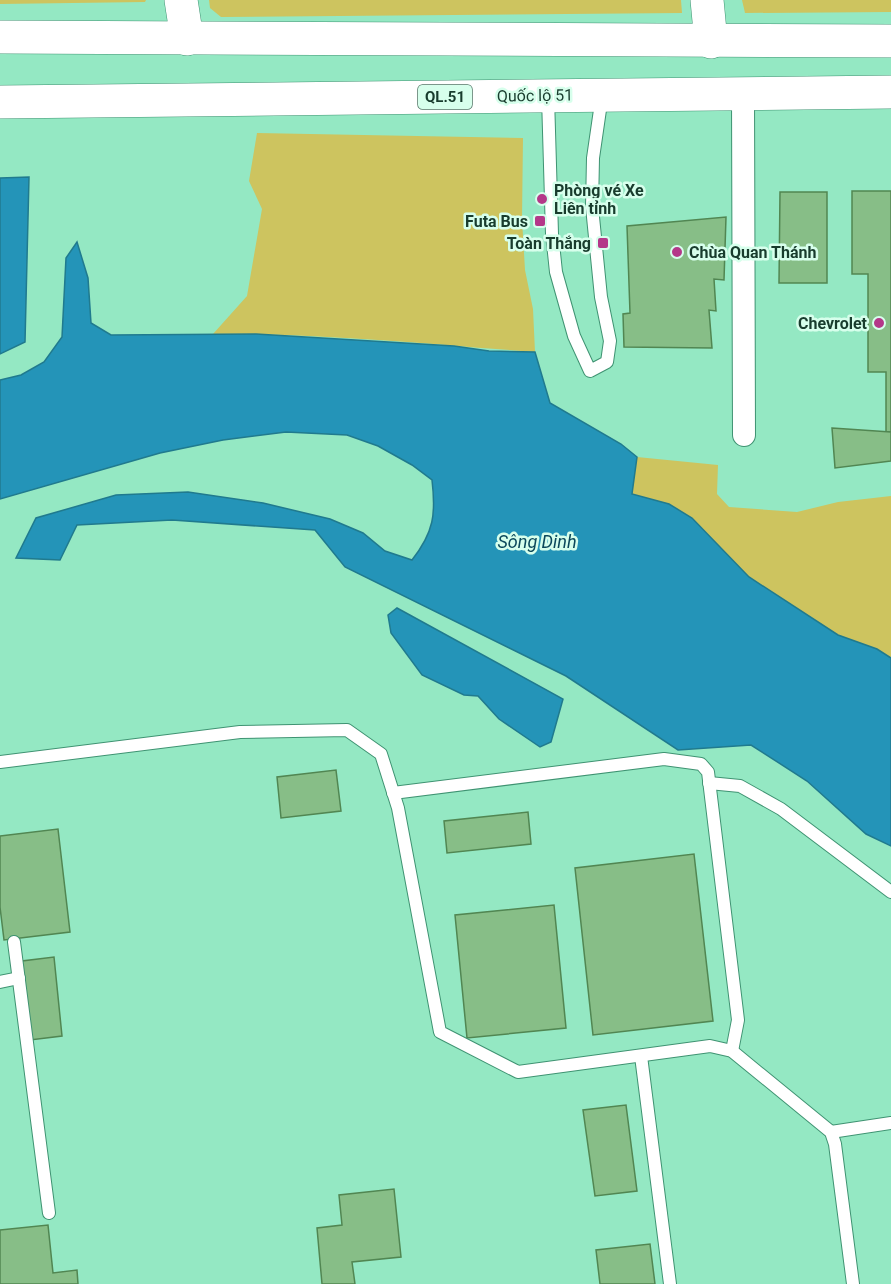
<svg xmlns="http://www.w3.org/2000/svg" width="891" height="1284" font-family="Roboto,sans-serif">
<rect width="100%" height="100%" fill="#94e8c3"/>
<!-- green -->
<g fill="#cdc45f">
<path d="M0 0H146L145 2 0 4Z"/>
<path d="M209 0H681L682 13 221 17 210 8Z"/>
<path d="M742 0H891V12L745 13Z"/>
<path d="M257 133 523 138 522 219 525 270 533 309 535 352C428 344 321 333 213 334L247 296 262 209 249 181Z"/>
<path d="M637 457 718 465 717 494 729 507 797 512 838 502 891 496V658L877 649 838 635 749 577 692 518 632 494Z"/>
</g>
<!-- water -->
<g fill="#2494b8" stroke="#207a8e" stroke-width="1.5">
<path d="M29 177 25 342 0 354V178Z"/>
<path d="M77 242 88 278 91 323 111 335 256 334 454 346 489 351 535 352 550 403 621 444 637 457 632 494 669 504 692 518 749 577 838 635 877 649 891 658V846L866 834 807 781 751 745 678 750 566 676 345 567 315 530 172 520 77 525 60 560 16 558 36 518 116 495 188 492 263 503 330 519 363 533 385 551 412 560C434 532 436 514 432 480L412 465 378 446 347 435 286 432 223 440 160 453 0 499V380L21 375 44 362 62 337 66 258Z"/>
<path d="M397 608 563 699 551 742 540 747 499 719 478 696 464 695 422 675 391 633 388 615Z"/>
</g>
<!-- building -->
<g fill="#87be87" stroke="#518652" stroke-width="1.5">
<path d="M852 191H891V432H886V372H868V274H852Z"/>
<path d="M780 192H827V283H779Z"/>
<path d="M726 217 724 280 714 279 716 311 709 310 712 348 624 347 623 314 630 313 627 226Z"/>
<path d="M832 428 891 432V461L835 468Z"/>
<path d="M336 770 341 811 281 818 277 777Z"/>
<path d="M528 812 531 844 447 853 444 821Z"/>
<path d="M58 829 70 932 4 940 0 907V836Z"/>
<path d="M694 854 713 1021 593 1035 575 868Z"/>
<path d="M554 905 566 1028 467 1038 455 915Z"/>
<path d="M54 957 62 1036 30 1040 22 961Z"/>
<path d="M626 1105 637 1191 595 1196 583 1110Z"/>
<path d="M394 1189 401 1257 352 1262 355 1284H322L317 1228 342 1225 339 1195Z"/>
<path d="M48 1225 53 1273 77 1270 78 1284H0V1230Z"/>
<path d="M650 1244 655 1284H600L596 1250Z"/>
</g>
<g fill="none" stroke-linecap="round" stroke-linejoin="round">
<!-- lane casing -->
<g stroke="#3f9372" stroke-width="14">
<g id="lane">
<path d="M548 97 552 234 556 272 574 336 590 371 607 362 610 341 601 297 592 207 593 158 602 96"/>
<path d="M0 762 240 732 347 730 381 754 398 808 440 1032 518 1072 710 1046 732 1051 831 1132 835 1144 853 1284"/>
<path d="M709 783 740 786 781 809 891 892"/>
<path d="M393 793 664 759 701 764 708 772 738 1020 732 1051"/>
<path d="M14 942 49 1213"/>
<path d="M0 982 19 978"/>
<path d="M641 1056 670 1284"/>
<path d="M831 1132 891 1123"/>
</g>
</g>
<!-- street casing -->
<g stroke="#3f9372" stroke-width="24">
<path id="street" d="M743 93 744 435"/>
</g>
<!-- secondary casing -->
<g stroke="#3f9372" stroke-width="34">
<g id="secondary">
<path d="M181 0 187 39"/>
<path d="M707 0 711 42"/>
</g>
</g>
<!-- highway casing -->
<g stroke="#3f9372" stroke-width="34">
<g id="highway">
<path d="M0 37 891 41"/>
<path d="M0 102 891 92"/>
</g>
</g>
<!-- lane -->
<use href="#lane" stroke="#fff" stroke-width="12"/>
<!-- street -->
<use href="#street" stroke="#fff" stroke-width="22"/>
<!-- secondary -->
<use href="#secondary" stroke="#fff" stroke-width="33"/>
<!-- highway -->
<use href="#highway" stroke="#fff" stroke-width="33"/>
</g>
<!-- markers -->
<g fill="#b43889" stroke="#d7ffec" stroke-width="2">
<circle cx="542" cy="199" r="6"/>
<rect x="534" y="215" width="12" height="12" rx="3"/>
<rect x="597" y="237" width="12" height="12" rx="3"/>
<circle cx="677" cy="252" r="6"/>
<circle cx="879" cy="323" r="6"/>
</g>
<g text-anchor="middle" stroke-width="5" stroke-linejoin="round" paint-order="stroke">
<!-- shield labels -->
<rect fill="#d7ffec" stroke="#517666" stroke-width="1.5" x="418" y="85" width="54" height="24" rx="4.5"/>
<g font-size="15" font-weight="bold" fill="#183c2d">
<text x="445" y="102">QL.51</text>
</g>
<!-- street labels -->
<g font-size="16" fill="#183c2d" stroke="#d7ffec">
<text transform="translate(535 95) rotate(-1)" y="6">Quốc lộ 51</text>
</g>
<!-- poi labels -->
<g font-size="16" font-weight="bold" fill="#183c2d" stroke="#d7ffec" text-anchor="end">
<text x="554" y="196" text-anchor="start">Phòng vé Xe<tspan x="554" dy="18">Liên tỉnh</tspan></text>
<text x="528" y="227">Futa Bus</text>
<text x="591" y="249">Toàn Thắng</text>
<text x="689" y="258" text-anchor="start">Chùa Quan Thánh</text>
<text x="867" y="329">Chevrolet</text>
</g>
<!-- water labels -->
<g font-size="18" font-style="italic" fill="#0b485b" stroke="#d7ffec">
<text x="537" y="548">Sông Dinh</text>
</g>
</g>
</svg>
